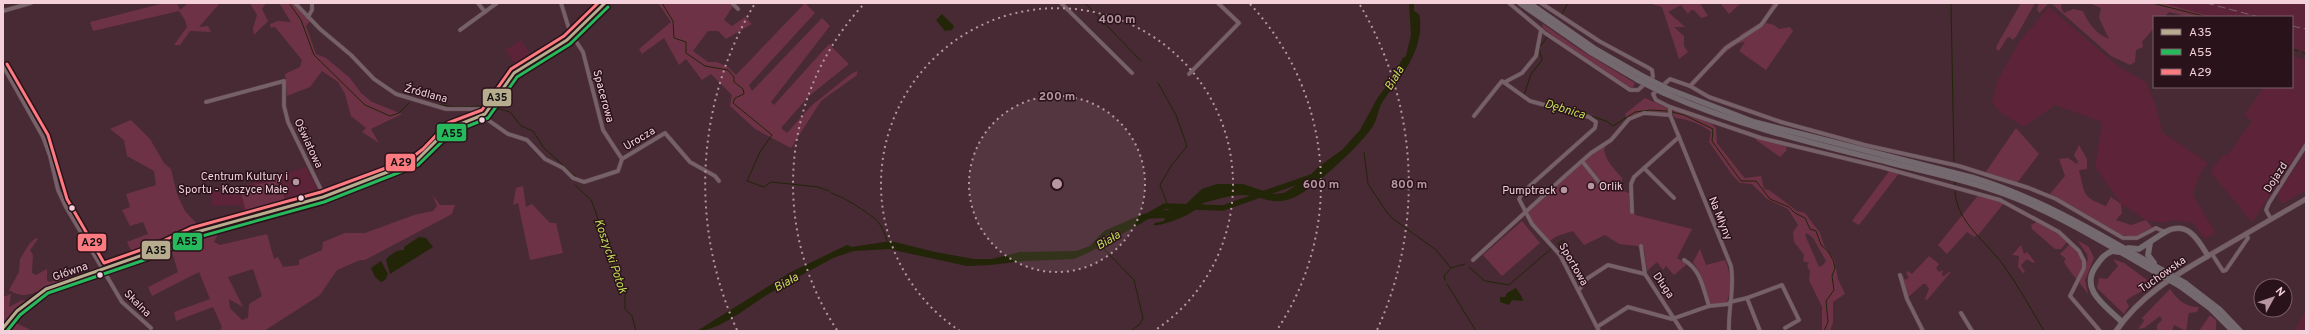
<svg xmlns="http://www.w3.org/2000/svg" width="2309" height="334" font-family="Overpass,sans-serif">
<rect width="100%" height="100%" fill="#472a34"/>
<!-- built -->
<g fill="#5d2339">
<path d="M2143 3H2306V52L2292 48V17H2198Z"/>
<path d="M2049 7 2118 66 2146 82 2156 106 2162 132 2208 163 2200 173 2193 195 2216 233 2205 239 2193 223 2174 220 2161 223 2146 220 2121 204 2095 167 2102 122 2055 105 2024 127 2001 113 1992 103 1998 79 2019 42Z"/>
<path d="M521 40 533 57 517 67 505 50Z"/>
<path d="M2292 56 2306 60V141L2253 221H2251L2212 174V169L2224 154 2227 156 2252 121 2244 115 2264 87H2292Z"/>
<path d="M2306 151V190L2282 204 2277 195Z"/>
<path d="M306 167 319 191 315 196 244 216 241 205 212 206 210 193 236 188Z"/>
<path d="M2306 311V331H2295L2294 330Z"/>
</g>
<!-- green -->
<g fill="#6e3247" fill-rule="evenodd">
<path d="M164 3H177L180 10 188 3H220L199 27 208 26 211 32 190 31 180 45H174L187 27 185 20 179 11 93 31 90 22Z"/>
<path d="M250 3H266L262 9 268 21 254 35 253 28 257 15Z"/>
<path d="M279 3H293L310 21 306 26 316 54 326 58 350 78 361 93 372 102 402 114 371 129 379 143 362 132 366 128 351 116 345 94 338 82 322 71 310 87 287 96 285 74 300 67 302 60 275 27 271 28 270 24 278 21 291 22Z"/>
<path d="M658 3H735L724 20 732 26 745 17 752 24 726 39 718 31H708L693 51 708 62H717L728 67 736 75 805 3 815 13 749 85 752 91 822 18 830 26 771 102 774 105 829 44 849 64 809 96 781 128 787 133 811 106 851 74 857 71V75L821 101 791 148 755 129 730 106 732 95 711 74 702 80 686 59 679 65 664 38 642 54 639 49 671 22Z"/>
<path d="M1648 3H1700L1708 16 1701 18 1694 10H1691L1688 14 1681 5 1668 12 1685 27H1674L1684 36V46L1688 52 1679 59 1662 7Z"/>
<path d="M1720 3H1741L1729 14Z"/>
<path d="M1776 3 1766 23 1774 25 1779 29 1790 27 1793 31 1766 70 1739 51 1745 42C1732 40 1704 76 1694 86L1692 84 1723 47 1731 41 1740 38V35L1761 22 1772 4Z"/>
<path d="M2021 3H2035L2016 37 2012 40 2010 37 2007 38 1999 51 1996 49 1997 45Z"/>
<path d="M2039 3H2062L2061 8 2064 13 2073 9 2083 11C2088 23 2096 34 2109 39L2099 18 2101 8 2089 3H2163L2212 17H2189L2169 12 2164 17H2154V28L2142 42 2143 47 2136 50 2135 62 2130 65 2111 56 2052 4H2048L2039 13 2037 9Z"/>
<path d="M1543 24 1579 49 1635 83 1632 89 1569 48 1542 27Z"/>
<path d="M1645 98 1669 109 1668 113 1645 112 1626 117 1625 114Z"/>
<path d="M1674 109 1712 124 1716 128 1717 143 1742 175 1745 178 1761 176 1764 189 1769 190 1797 211 1805 213 1820 233 1824 245 1834 259 1838 279 1845 294 1833 302V322L1830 331H1822V307L1809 280 1810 271 1807 266 1809 263 1803 261 1804 255 1794 242 1793 232 1798 225 1788 209 1767 199 1752 184 1740 183 1733 176 1709 142 1711 132C1700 123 1689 120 1676 118L1673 116ZM1807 233 1813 238 1826 261 1823 265 1819 267 1805 235Z"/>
<path d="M131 120 150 139 164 163 171 169 177 194 185 211 196 223 184 235 134 257 127 242 148 234 143 222 130 226 122 210 130 207 126 194 156 185 154 171 127 156 124 140 110 129Z"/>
<path d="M2016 128 2039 154 2017 183 1985 173Z"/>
<path d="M1756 137 1787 145 1786 151 1780 157 1756 140Z"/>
<path d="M1610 141 1604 149C1605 160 1615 170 1622 178L1621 190 1629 193 1630 209H1634L1635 215 1692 229 1677 258 1687 264 1674 275 1666 266 1663 270 1657 262 1647 271 1644 248 1637 246 1619 244 1605 235 1584 245 1573 231 1557 236 1550 241 1531 221 1529 211 1594 152Z"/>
<path d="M2079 145 2087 159V169L2079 170C2085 194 2082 197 2106 206L2111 197 2121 204 2122 213 2116 220 2131 225 2146 220 2152 227 2136 237 2121 235 2049 195 2065 176 2059 159 2068 158 2077 164 2078 162 2074 155Z"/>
<path d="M1890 170 1900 172 1859 225 1852 221Z"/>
<path d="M279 179 286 204 247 215 240 189Z"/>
<path d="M523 186 526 207 532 204 550 223H556L563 253 530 260 518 203 513 205 516 188Z"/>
<path d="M1980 193 2004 203 1979 234 1974 237 1967 232 1947 254 1938 245Z"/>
<path d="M432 194 440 205H455L452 214 365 260H360L337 270 320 295 264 331H220L222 327 213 307 176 321 174 312 210 299 199 272 152 296 148 287 178 272 171 249 192 238 220 230 214 242 220 245 267 234 274 259 278 257 283 267 299 265V260L322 250 323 242 345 233H365L414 215 433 211 437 206ZM253 269 262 296 249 304 248 318 242 320 230 308 229 299 243 307 228 277Z"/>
<path d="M1522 221 1540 243 1502 276 1483 255Z"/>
<path d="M2039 221 2058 231 2067 242 2061 249H2055L2032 229 2031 225Z"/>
<path d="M36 238 38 239 30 250 33 255 32 273 36 275 47 269V280L49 282 71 277C63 280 55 283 47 287 33 293 24 300 9 290L19 272 20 259 30 243Z"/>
<path d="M2077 240 2089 247 2094 258 2085 280 2088 294C2083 286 2066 268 2064 261L2066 259 2060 254 2070 244 2085 262 2088 261 2087 254Z"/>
<path d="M2021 245 2024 254 2027 252 2035 262 2033 263 2027 259 2021 265 2025 272 2023 273 2018 267 2019 256 2012 255Z"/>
<path d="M1700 249 1706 265 1725 260C1732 276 1731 287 1727 303L1712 304 1709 303 1698 270 1693 262Z"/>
<path d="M1929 256 1939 264 1936 268 1939 272 1943 270 1942 275 1944 276 1950 271V273L1927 300 1925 299 1929 289 1926 284H1923L1906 299 1900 277 1903 275 1905 280 1909 278 1906 273 1908 271 1912 274Z"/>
<path d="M2113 259 2124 263 2154 285C2145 291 2135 293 2126 301L2129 306 2124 314 2097 288 2099 278 2107 279 2118 266Z"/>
<path d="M67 284 43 296 13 322 29 329V331H5C16 308 44 293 67 284Z"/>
<path d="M2170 289C2178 300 2185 307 2199 307L2197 312 2189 313C2187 318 2188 325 2186 331L2174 325 2172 331H2157V325L2162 320 2160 316 2144 328 2138 329 2144 321 2142 318Z"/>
<path d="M11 294 9 307 22 300 26 301 3 325V297Z"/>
<path d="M2210 315 2216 320V330L2199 331Z"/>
</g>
<!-- water -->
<g fill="#222508">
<path d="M1409 3H1414V11L1419 14C1421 20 1420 26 1420 32 1416 61 1399 78 1383 101 1378 108 1378 118 1373 126 1364 142 1312 190 1295 197 1272 207 1265 196 1243 195 1231 195 1218 199 1207 202 1201 203 1197 209 1192 212 1185 217 1160 227 1153 225L1155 223 1164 221 1165 218 1143 219 1123 231H1115L1102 238 1101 243 1092 251 1074 259 1025 261 990 265 967 266 889 249 854 251 833 258 787 283 785 280 784 284 777 289C754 301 722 331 697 331L791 272 847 245 852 247 891 241 935 252 974 259H992L1020 252 1076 251 1090 246 1104 231 1143 214 1172 209 1185 205 1202 189 1217 184H1243L1273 194 1284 193 1308 178 1318 167 1342 150 1360 130 1378 97 1394 77 1406 56 1411 35Z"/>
<path d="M942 14 954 26 952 30 945 31 936 20Z"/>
<path d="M419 237 426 238 433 247 390 274 386 260C389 255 398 249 404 250V247Z"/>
<path d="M381 261 388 274 385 280 381 282 375 277 371 268Z"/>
<path d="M1516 288 1522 297 1523 301 1512 300 1509 305 1500 302V297H1505L1507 293Z"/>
</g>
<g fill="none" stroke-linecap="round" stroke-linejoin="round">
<!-- stream -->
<g stroke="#222508" stroke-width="1">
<path d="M289 3 301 20 314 55 365 105 390 116 399 113 409 103"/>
<path d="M662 3 673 21 674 38 686 42V53L705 66 728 70 734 77V82L743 89 744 94 735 98 733 103 772 135 760 152 747 181 764 187 771 182 818 187 829 191"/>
<path d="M1085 3 1141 61"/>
<path d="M1951 3 1954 161"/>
<path d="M2152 3 2207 17"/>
<path d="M1562 14 1568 3"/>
<path d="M2292 49 2298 51"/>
<path d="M2303 53 2306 54"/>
<path d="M1158 83 1176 115 1187 146 1171 166 1160 185 1168 206H1165"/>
<path d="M1524 95 1531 74 1542 60 1539 48 1547 37"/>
<path d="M1543 103 1584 114"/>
<path d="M434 104 457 107 489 106"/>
<path d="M496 108 510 112 521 126 533 131 544 148 576 177"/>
<path d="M1672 112 1684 115 1713 129 1712 141 1741 181H1756L1770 199 1789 207 1795 213 1805 218 1810 229 1816 231 1821 245 1828 251 1833 260 1835 268 1832 276 1834 290 1826 301 1828 322 1824 331"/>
<path d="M1591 116 1606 121 1613 126 1635 112 1651 110 1668 111"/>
<path d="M1364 152 1368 184 1386 211 1392 218 1436 250 1451 268"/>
<path d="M1955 182V185"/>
<path d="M575 185 591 200 595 210 614 269 621 279 625 292V309L632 316 636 331"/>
<path d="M1955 191C1956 222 1987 242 2004 266 2019 287 2031 309 2044 331"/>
<path d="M831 193C841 195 874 216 879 223 883 228 885 235 887 241"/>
<path d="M1102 242 1105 250 1134 280 1143 318 1140 324 1131 331"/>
<path d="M1557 244 1564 240"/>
<path d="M1469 267 1485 281 1509 285 1552 248"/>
<path d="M1445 280 1444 276 1451 268 1465 264"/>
<path d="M1447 284 1476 331"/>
</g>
<!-- river -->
<g stroke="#222508" stroke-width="5.5">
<path d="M1392 82 1405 60"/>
<path d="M1096 246 1165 206 1223 208 1314 176"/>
</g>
<!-- minor casing -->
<g stroke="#634851" stroke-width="4.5">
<g id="minor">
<path d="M295 3 320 29 351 55 374 79 396 94 446 109H479L485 114 488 120 508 134 527 140 545 159 563 168 573 178 584 182 618 171 622 159"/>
<path d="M478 3 485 12"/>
<path d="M561 3 570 32 583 52 603 130 622 159"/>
<path d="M732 3 738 9"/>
<path d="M1061 3 1132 73"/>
<path d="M1509 3 1545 33 1630 90H1638L1653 77 1652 70 1647 67 1599 41 1541 3"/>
<path d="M3 11 31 3"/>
<path d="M308 17 312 10V3"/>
<path d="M460 30 497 3"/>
<path d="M3 66 43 137 50 156 58 190 66 207 122 302 151 328"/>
<path d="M1189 74 1239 23 1218 3"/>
<path d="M1505 82 1522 73 1536 56 1541 30"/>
<path d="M1690 86 1709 97 1781 122 1865 145 1959 166 2029 188 2056 199 2123 238H2137L2156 228 2165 232"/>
<path d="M206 102 284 81V106L288 122 324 196"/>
<path d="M1670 107 1761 138 1881 167 2000 200 2059 232 2079 251 2084 261V268L2070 296 2100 331"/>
<path d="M1474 116 1502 81 1530 101 1589 117 1596 122 1595 128 1523 192 1519 199 1532 224 1560 255 1599 331"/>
<path d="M622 159 665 133 690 162 715 176 719 181"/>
<path d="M1582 161 1602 186"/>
<path d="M1644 168 1674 198"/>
<path d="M1632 212 1631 184 1634 177 1679 137"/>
<path d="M2271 219 2266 210 2269 203 2306 145"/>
<path d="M1641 246 1645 274 1682 331"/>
<path d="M2212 254 2223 271 2226 270 2248 238 2246 234"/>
<path d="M1473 260 1565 176 1591 153 1611 140 1629 119 1644 113 1670 115"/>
<path d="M1684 260C1701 270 1703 288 1709 306"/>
<path d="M1900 275 1907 299 1923 331"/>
<path d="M1579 290 1588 278 1608 265 1645 274"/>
<path d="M1747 298 1782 285 1799 320 1785 328"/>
<path d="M1730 302 1747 298 1760 331"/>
<path d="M1961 313 1972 331"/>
<path d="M1597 327 1628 307 1672 319 1709 306 1729 304"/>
<path d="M1729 331C1728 309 1735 287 1731 266L1679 137 1670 115V107L1656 100 1653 94 1670 79 1690 86 1726 48 1761 25 1777 3"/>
</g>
</g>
<!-- tertiary casing -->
<g stroke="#634851" stroke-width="5.5">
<g id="tertiary">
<path d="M2208 256 2306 199"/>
<path d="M3 328 17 311 46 289 154 251 193 233 323 197 416 161 426 153 448 129 485 114 514 73 567 40 605 3"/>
</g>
</g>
<!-- secondary casing -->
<g stroke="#634851" stroke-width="6">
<path id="secondary" d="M2116 331C2140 296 2172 277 2208 256 2198 239 2187 220 2165 232"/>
</g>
<!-- primary casing -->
<g stroke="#634851" stroke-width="6">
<g id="primary">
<path d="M1520 3 1592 53 1638 80"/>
<path d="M1529 3 1595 49 1642 76"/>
<path d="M1668 89 1754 122 1974 178C2042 199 2101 235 2162 270"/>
<path d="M1664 93C1736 125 1811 143 1888 162 1923 171 1959 178 1993 190 2051 209 2104 243 2157 273"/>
<path d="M2150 243 2148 255 2154 263"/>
<path d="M2128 248 2139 249 2165 232"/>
<path d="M2119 252 2113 251C2105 253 2101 259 2096 266 2079 290 2106 306 2122 322"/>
<path d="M2185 283 2220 310 2240 331"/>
<path d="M2180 286 2210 308 2233 331"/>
</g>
</g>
<!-- minor -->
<use href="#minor" stroke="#776169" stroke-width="3.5"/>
<!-- tertiary -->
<use href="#tertiary" stroke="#776169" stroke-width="4.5"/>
<!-- secondary -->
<use href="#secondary" stroke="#76656b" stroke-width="5"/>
<!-- primary -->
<use href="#primary" stroke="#73696e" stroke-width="5.5"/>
<!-- rail -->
<g stroke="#78636a" stroke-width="1" stroke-dasharray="8 4" stroke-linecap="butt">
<path d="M2206 3 2259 17"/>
<path d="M2292 26 2306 29"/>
</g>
<!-- primary-bridge casing -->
<g stroke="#634851" stroke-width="6" stroke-linecap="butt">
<g id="primary-bridge">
<path d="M1642 76 1668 89"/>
<path d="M1638 80 1664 93"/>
<path d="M2162 270 2185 283"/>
<path d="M2157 273 2180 286"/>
</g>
</g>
<!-- primary-bridge -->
<use href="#primary-bridge" stroke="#73696e" stroke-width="5.5"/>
<!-- bus-1 casing -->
<g stroke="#2a121a" stroke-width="6">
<path id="bus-1" d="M3 328 17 311 46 289 154 251 193 233 323 197 416 161 448 129 485 114 514 73 567 40 605 3"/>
</g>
<!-- bus-2 casing -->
<g stroke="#2a121a" stroke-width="6">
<path id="bus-2" d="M7 331 20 315 48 293 156 256 195 238 324 202 418 165 451 133 488 118 517 77 570 44 608 7"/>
</g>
<!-- bus-3 casing -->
<g stroke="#2a121a" stroke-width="6">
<path id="bus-3" d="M7 64 48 135 67 199 104 263 152 246 191 228 321 192 410 159 423 149 448 123 482 110 511 69 564 36 598 3"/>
</g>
<!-- bus-1 -->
<use href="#bus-1" stroke="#b7ac8d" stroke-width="3"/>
<!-- bus-2 -->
<use href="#bus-2" stroke="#26ba5c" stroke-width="3"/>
<!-- bus-3 -->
<use href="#bus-3" stroke="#fd7a81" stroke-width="3"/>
</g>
<!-- distance rings -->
<circle cx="1057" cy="184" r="88" fill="#b796a0" fill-opacity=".12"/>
<g fill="none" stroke="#b796a0" stroke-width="2" stroke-dasharray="2 4">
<circle cx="1057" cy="184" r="88"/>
<path d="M960 331A176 176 0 1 1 1154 331"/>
<path d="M837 330A264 264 0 0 1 864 4M1250 4A264 264 0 0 1 1277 330"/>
<path d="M737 330A352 352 0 0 1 754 5M1360 5A352 352 0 0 1 1377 330"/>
</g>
<!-- markers -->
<g fill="#f4d0da" stroke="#2a121a" stroke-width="1.5">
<circle cx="482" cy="120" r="3.5"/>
<circle cx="301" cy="198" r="3.5"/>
<circle cx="72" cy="208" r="3.5"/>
<circle cx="100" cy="275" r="3.5"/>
</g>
<g fill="#b796a0" stroke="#2a121a" stroke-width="1.5">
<circle cx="296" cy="182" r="4"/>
<circle cx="1591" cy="186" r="4"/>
<circle cx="1564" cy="190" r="4"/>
</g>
<g text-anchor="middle" stroke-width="3" stroke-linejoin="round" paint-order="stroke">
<!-- street labels -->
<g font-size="11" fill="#f4d0da" stroke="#2a121a">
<text transform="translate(426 93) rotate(15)" y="4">Źródlana</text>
<text transform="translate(604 96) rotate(75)" y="4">Spacerowa</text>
<text transform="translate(639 138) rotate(-31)" y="4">Urocza</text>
<text transform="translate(309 143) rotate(65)" y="4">Oświatowa</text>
<text transform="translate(2275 177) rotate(-57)" y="4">Dojazd</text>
<text transform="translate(1721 218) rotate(68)" y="4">Na Młyny</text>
<text transform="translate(1574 264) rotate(60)" y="4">Sportowa</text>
<text transform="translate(70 271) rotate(-19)" y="4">Główna</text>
<text transform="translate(2162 274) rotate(-35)" y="4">Tuchowska</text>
<text transform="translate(1664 285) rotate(56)" y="4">Długa</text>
<text transform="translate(138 303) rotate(45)" y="4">Skalna</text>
</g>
<!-- poi labels -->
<g font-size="11" fill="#f4d0da" stroke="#2a121a" text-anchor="end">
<text x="288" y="180">Centrum Kultury i<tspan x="288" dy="13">Sportu - Koszyce Małe</tspan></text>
<text x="1599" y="190" text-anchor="start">Orlik</text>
<text x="1556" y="194">Pumptrack</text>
</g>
<!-- water labels -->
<g font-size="12" font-style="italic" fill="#c2de56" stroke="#2a121a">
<text transform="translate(1394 78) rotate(-59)" y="4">Biała</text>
<text transform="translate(1565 109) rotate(17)" y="4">Dębnica</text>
<text transform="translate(1108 240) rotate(-31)" y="4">Biała</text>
<text transform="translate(611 256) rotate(71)" y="4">Koszycki Potok</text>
<text transform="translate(786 282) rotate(-29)" y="4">Biała</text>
</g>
</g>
<circle cx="1057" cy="184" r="6" fill="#b796a0" stroke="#2a121a" stroke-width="2"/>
<g font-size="12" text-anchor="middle" font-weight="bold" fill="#b796a0" stroke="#2a121a" stroke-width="3" stroke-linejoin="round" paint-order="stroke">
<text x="1117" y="23">400 m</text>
<text x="1057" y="100">200 m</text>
<text x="1321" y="188">600 m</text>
<text x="1409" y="188">800 m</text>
</g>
<g stroke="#2a121a" stroke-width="1.5">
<rect x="482" y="88" width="30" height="19" rx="4" fill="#b7ac8d"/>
<rect x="436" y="123" width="31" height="19" rx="4" fill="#26ba5c"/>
<rect x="385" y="153" width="31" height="19" rx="4" fill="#fd7a81"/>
<rect x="172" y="232" width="31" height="19" rx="4" fill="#26ba5c"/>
<rect x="77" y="233" width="30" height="19" rx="4" fill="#fd7a81"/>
<rect x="141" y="240" width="30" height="20" rx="4" fill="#b7ac8d"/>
</g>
<g font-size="11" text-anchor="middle" font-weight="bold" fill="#111">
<text x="497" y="101">A35</text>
<text x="452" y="137">A55</text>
<text x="401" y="166">A29</text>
<text x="187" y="245">A55</text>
<text x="92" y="246">A29</text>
<text x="156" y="254">A35</text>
</g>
<!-- border -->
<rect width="2309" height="334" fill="none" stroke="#f4d0da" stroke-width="8"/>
<!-- legend -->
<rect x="2153" y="16" width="140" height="72" fill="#2a121a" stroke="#7b5e67"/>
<rect x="2161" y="29" width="20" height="6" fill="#b7ac8d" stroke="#7b5e67"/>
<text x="2189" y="36" font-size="12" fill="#f4d0da">A35</text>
<rect x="2161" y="49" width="20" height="6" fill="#26ba5c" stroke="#7b5e67"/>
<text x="2189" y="56" font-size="12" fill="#f4d0da">A55</text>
<rect x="2161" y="69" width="20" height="6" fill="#fd7a81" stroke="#7b5e67"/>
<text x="2189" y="76" font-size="12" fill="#f4d0da">A29</text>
<!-- north arrow -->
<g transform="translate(2273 298) rotate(50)"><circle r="19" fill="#2a121a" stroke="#7b5e67"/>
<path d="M0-3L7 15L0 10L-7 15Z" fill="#b796a0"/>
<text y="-6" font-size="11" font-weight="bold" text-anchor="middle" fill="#f4d0da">N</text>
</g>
</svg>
